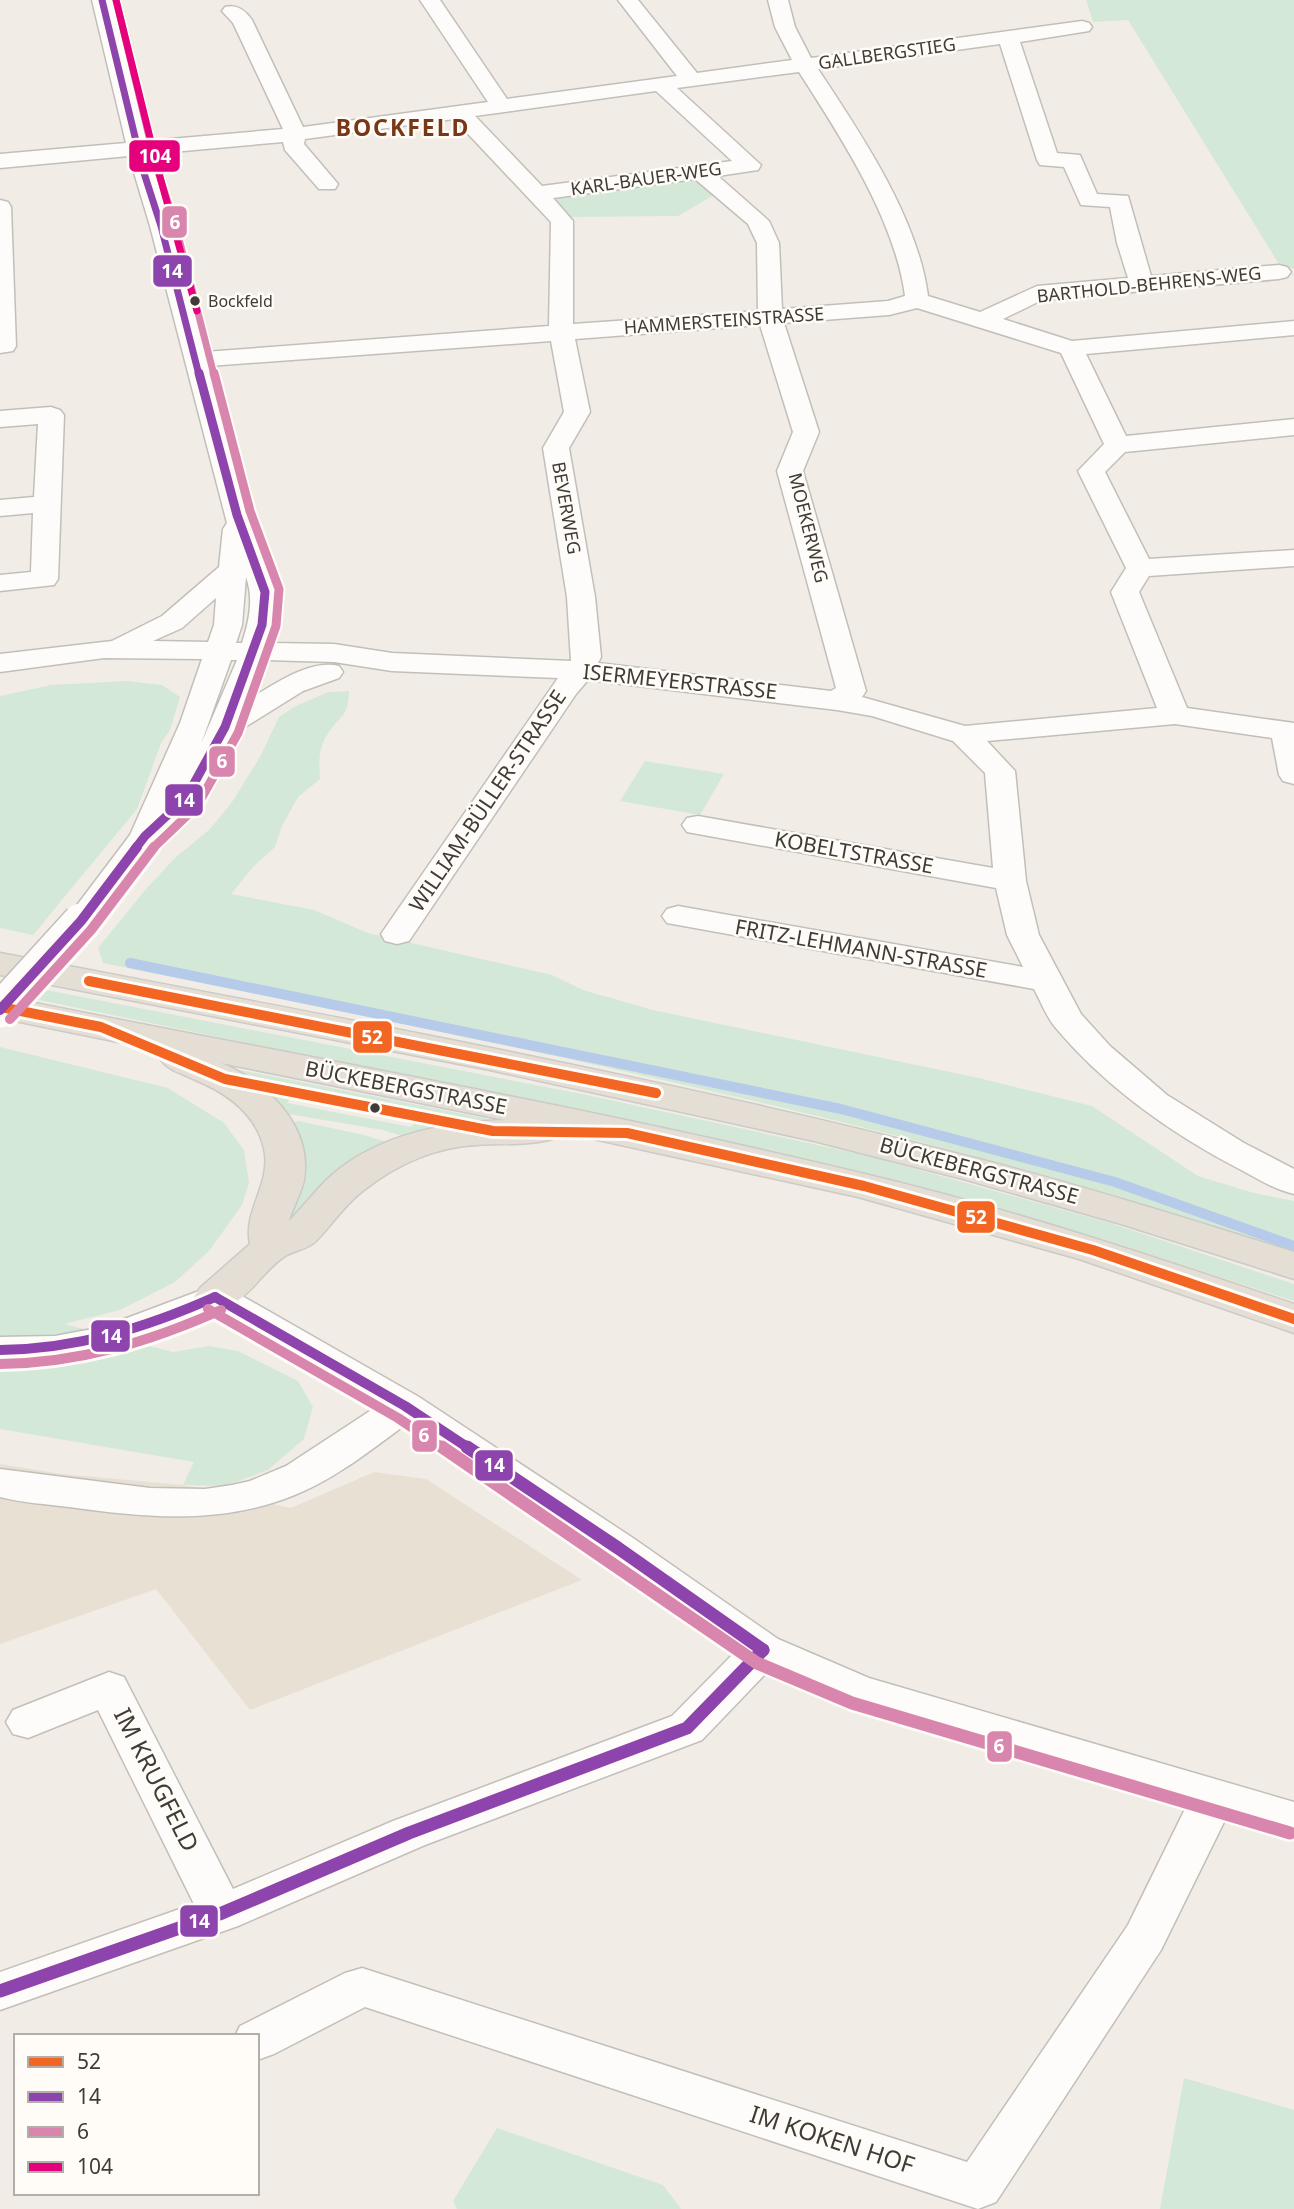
<svg xmlns="http://www.w3.org/2000/svg" width="1294" height="2209" font-family="'Noto Sans',sans-serif">
<rect width="100%" height="100%" fill="#f1ede6"/>
<!-- built -->
<path fill="#e8e0d3" d="M0 1464 62 1474 183 1485 291 1508 374 1472 426 1479 582 1580 250 1710 156 1589 0 1644Z"/>
<!-- green -->
<g fill="#d3e8d7">
<path d="M1086 0H1294V268L1282 269 1128 20 1093 22Z"/>
<path d="M695 177 716 194 678 216 570 217 551 198Z"/>
<path d="M127 681 162 685 180 697 170 730 161 743 137 809 33 935 0 928V696L51 685Z"/>
<path d="M349 691C348 719 340 714 327 735 318 749 319 764 320 779L298 797 282 826 275 847 254 866 231 894 314 910 368 933 552 975 583 990 653 1010 979 1078 1092 1106 1198 1176 1254 1193 1294 1201V1255C1224 1232 1154 1206 1083 1186 760 1094 431 1029 103 963L98 948 146 889 175 858 210 829 232 802 260 757 279 717 294 707 328 692Z"/>
<path d="M645 761 724 774 700 815 620 801Z"/>
<path d="M0 981 582 1094 869 1156 1110 1223 1294 1284V1301L1099 1238 859 1171 574 1110 0 992Z"/>
<path d="M0 1047 168 1088 224 1123 244 1150 249 1182 242 1205 209 1251 175 1282 120 1310 64 1324 173 1352 209 1346 238 1351 298 1381 313 1407 304 1439 268 1470 226 1486 183 1485 194 1462 0 1429Z"/>
<path d="M240 1070 489 1119V1120H460L242 1075 238 1072Z"/>
<path d="M268 1093 290 1098 287 1103 411 1127 415 1123 443 1129 408 1138 383 1130 283 1113Z"/>
<path d="M299 1121 364 1135 393 1144 282 1232 297 1201 302 1157 290 1123Z"/>
<path d="M1184 2078 1294 2110V2209H1160Z"/>
<path d="M497 2128 663 2185 681 2209H457L453 2201Z"/>
</g>
<g fill="none" stroke-linecap="round" stroke-linejoin="round">
<!-- stream -->
<path stroke="#b6cbea" stroke-width="10" d="M130 963 841 1109 1115 1182 1294 1246"/>
<!-- minor casing -->
<g stroke="#c2bfb9" stroke-width="3">
<g id="minor">
<path d="M92 0H112L147 141 283 129 233 23 222 11 225 7C237 4 245 10 252 20L303 127 488 102 420 0H440L507 99 677 76 618 0H638L697 73 792 60 775 27 768 0H788L795 27 811 58 1082 21 1089 23 1092 27 1089 31 1020 42 1057 153 1080 155 1097 194 1128 196 1151 276 1279 265 1287 267 1291 272 1287 277 1279 279 1042 300 1003 319 1072 341 1294 321V335L1086 354 1126 436 1294 419V435L1125 452 1105 472 1149 559 1294 550V566L1149 576 1139 592 1187 708 1294 723V784L1283 781 1279 775 1272 738 1175 724 987 741 1015 771 1026 881 1039 935 1081 1014 1110 1046 1167 1095 1244 1143 1294 1169V1194C1277 1190 1261 1181 1245 1172 1175 1136 1106 1088 1055 1027 1046 1016 1041 1002 1034 989L667 923 662 916 667 909 678 906 1023 967 1007 935 996 888 698 834 687 832 682 825 687 818 698 816 993 868 985 773 953 741 872 716 837 710 588 680 576 694 409 941 397 944 385 941 381 934 558 678 392 671 334 662 265 660 251 698C275 684 310 659 339 666L343 672 339 678 303 691 237 732 197 805 156 843 92 928 81 931 70 928 65 921 130 835 180 723 202 659 104 658 0 672V654L112 641 162 616 219 567 223 529 227 523 150 226 129 156 0 168V154L126 143ZM1000 44 1037 160 1040 165 1064 167 1081 205 1110 207 1117 243 1128 278 1037 286 980 312 928 296C918 218 861 134 818 69ZM799 72C840 136 895 219 905 296L888 301 782 309 779 243 769 221 718 176 758 170 761 165 677 88ZM656 91 732 161 542 186 475 116ZM454 119 551 222 549 326 205 352 172 226 150 154 283 142 285 150 319 189H335L338 184 304 144 305 139ZM695 179 748 224 757 243 758 311 573 324V221L553 198ZM917 308 1061 353 1104 444 1078 471 1126 568 1111 592 1157 708 965 726 862 697 866 691 803 471 819 432 784 323 889 315ZM760 325 793 432 777 471 836 688 831 691 598 663 601 657 595 597 569 448 590 412 575 339ZM551 341 564 412 543 448 567 597 571 661 392 653 334 644 271 643 276 625 279 592 250 515 209 366ZM246 577C254 599 249 621 242 643H236L242 625ZM216 598 214 625 208 642 153 641 182 628ZM231 660H237L201 744Z"/>
<path d="M0 200 8 202 11 207 16 346 13 351 0 353Z"/>
<path d="M51 407 60 410 64 415 58 579 54 585 0 591V575L31 572 33 513 0 516V500L34 497 38 424 0 427V411Z"/>
<path d="M215 1285 228 1288 419 1397 633 1538 778 1639 869 1678 1294 1802V1836L1227 1816 1161 1950 996 2202 978 2209 365 2007 274 2054 257 2060V2036H235L240 2026 345 1973 362 1968 967 2162 1128 1925 1187 1805 841 1701 769 1670 702 1740 425 1845 238 1926 0 2010V1972L194 1904 98 1710 28 1738 13 1734 6 1722 13 1710 109 1672 124 1677 233 1889 393 1821 672 1716 735 1652 603 1558 405 1425C371 1450 336 1478 297 1494 223 1525 147 1518 69 1507 46 1504 23 1503 0 1497V1469L150 1488 205 1489 232 1485 250 1481 286 1466 376 1407 214 1313C146 1344 75 1365 0 1363V1337L55 1336 103 1327Z"/>
</g>
</g>
<!-- highway casing -->
<g stroke="#cccac7" stroke-width="3">
<g id="highway">
<path d="M0 953C330 1016 661 1076 987 1161 1090 1188 1192 1220 1294 1252V1279L1121 1224 963 1179 814 1141 490 1070 0 975Z"/>
<path d="M0 996C288 1054 579 1105 865 1174 1011 1209 1153 1256 1294 1304V1333L1079 1259 858 1197 557 1131 552 1139C527 1146 502 1143 477 1145 435 1147 396 1165 364 1190 345 1204 332 1225 316 1241 308 1249 296 1250 287 1255 256 1273 244 1318 200 1306L194 1297 200 1288 250 1244C243 1212 269 1187 265 1154 259 1115 228 1093 193 1079 181 1073 169 1071 161 1060L167 1052 0 1018ZM221 1063 505 1120C445 1122 380 1134 333 1174 317 1188 304 1206 289 1221 293 1207 301 1194 304 1180 313 1125 266 1082 221 1063Z"/>
</g>
</g>
<!-- minor -->
<use href="#minor" fill="#fdfcfb" fill-rule="evenodd"/>
<!-- highway -->
<use href="#highway" fill="#e4ded5" fill-rule="evenodd"/>
<!-- minor-bridge casing -->
<g stroke="#c2bfb9" stroke-width="38" stroke-linecap="butt">
<path id="minor-bridge" d="M0 1010 81 921"/>
</g>
<!-- minor-bridge -->
<use href="#minor-bridge" stroke="#fdfcfb" stroke-width="35"/>
<!-- bus-1 casing -->
<g stroke="#fffcf7" stroke-width="16">
<g id="bus-1">
<path d="M89 981 656 1093"/>
<path d="M0 1007 101 1027 225 1079 493 1131 627 1133 864 1186 1093 1250 1294 1319"/>
</g>
</g>
<!-- bus-2-far3 casing -->
<g stroke="#fffcf7" stroke-width="10">
<path id="bus-2-far3" d="M102 0 143 170 161 226 199 375"/>
</g>
<!-- bus-2-far2 casing -->
<g stroke="#fffcf7" stroke-width="13">
<path id="bus-2-far2" d="M135 849 145 836 186 798 225 727 262 625 265 592 237 515 199 373"/>
</g>
<!-- bus-2-far1 casing -->
<g stroke="#fffcf7" stroke-width="16">
<g id="bus-2-far1">
<path d="M0 1010 81 921 137 847"/>
<path d="M215 1297 405 1406 470 1449"/>
<path d="M0 1350C77 1349 145 1328 215 1297"/>
</g>
</g>
<!-- bus-2 casing -->
<g stroke="#fffcf7" stroke-width="18">
<g id="bus-2">
<path d="M467 1447 618 1548 763 1650"/>
<path d="M0 1991 222 1913 409 1833 687 1728 763 1650"/>
</g>
</g>
<!-- bus-3-far3 casing -->
<g stroke="#fffcf7" stroke-width="10">
<path id="bus-3-far3" d="M116 0 156 166 175 223 214 375"/>
</g>
<!-- bus-3-far2 casing -->
<g stroke="#fffcf7" stroke-width="13">
<path id="bus-3-far2" d="M152 849 197 806 238 733 276 626 279 589 250 511 214 373"/>
</g>
<!-- bus-3-far1 casing -->
<g stroke="#fffcf7" stroke-width="16">
<g id="bus-3-far1">
<path d="M10 1019 91 930 154 847"/>
<path d="M208 1309 398 1418 444 1449"/>
<path d="M0 1364C79 1363 149 1342 221 1310"/>
</g>
</g>
<!-- bus-3 casing -->
<g stroke="#fffcf7" stroke-width="18">
<path id="bus-3" d="M442 1447 757 1663 852 1703 1290 1833"/>
</g>
<!-- bus-4 casing -->
<g stroke="#fffcf7" stroke-width="10">
<path id="bus-4" d="M116 0 157 166 197 311"/>
</g>
<!-- bus-1 -->
<use href="#bus-1" stroke="#f26522" stroke-width="10"/>
<!-- bus-2-far3 -->
<use href="#bus-2-far3" stroke="#8e44ad" stroke-width="7"/>
<!-- bus-2-far2 -->
<use href="#bus-2-far2" stroke="#8e44ad" stroke-width="9"/>
<!-- bus-2-far1 -->
<use href="#bus-2-far1" stroke="#8e44ad" stroke-width="10"/>
<!-- bus-2 -->
<use href="#bus-2" stroke="#8e44ad" stroke-width="13"/>
<!-- bus-3-far3 -->
<use href="#bus-3-far3" stroke="#d986af" stroke-width="7"/>
<!-- bus-3-far2 -->
<use href="#bus-3-far2" stroke="#d986af" stroke-width="9"/>
<!-- bus-3-far1 -->
<use href="#bus-3-far1" stroke="#d986af" stroke-width="10"/>
<!-- bus-3 -->
<use href="#bus-3" stroke="#d986af" stroke-width="13"/>
<!-- bus-4 -->
<use href="#bus-4" stroke="#e5007d" stroke-width="7"/>
</g>
<!-- markers -->
<g fill="#3f3c37" stroke="#fffcf7" stroke-width="2.5">
<circle cx="195" cy="301" r="6"/>
<circle cx="375" cy="1108" r="6"/>
</g>
<g text-anchor="middle" stroke-width="5" stroke-linejoin="round" paint-order="stroke">
<!-- far-bus labels -->
<g font-size="16" fill="#3f3c37" stroke="#fffcf7" text-anchor="start">
<text x="208" y="307">Bockfeld</text>
</g>
<!-- far-street labels -->
<g font-size="18" fill="#3f3c37" stroke="#fffcf7">
<text transform="translate(887 54) rotate(-8)" y="6">GALLBERGSTIEG</text>
<text transform="translate(646 179) rotate(-8)" y="6">KARL-BAUER-WEG</text>
<text transform="translate(1149 285) rotate(-6)" y="6">BARTHOLD-BEHRENS-WEG</text>
<text transform="translate(724 321) rotate(-4)" y="6">HAMMERSTEINSTRASSE</text>
<text transform="translate(566 508) rotate(80)" y="6">BEVERWEG</text>
<text transform="translate(808 528) rotate(76)" y="6">MOEKERWEG</text>
</g>
<!-- street labels -->
<g font-size="21" fill="#3f3c37" stroke="#fffcf7">
<text transform="translate(680 682) rotate(6)" y="7">ISERMEYERSTRASSE</text>
<text transform="translate(488 801) rotate(-56)" y="7">WILLIAM-BÜLLER-STRASSE</text>
<text transform="translate(854 853) rotate(10)" y="7">KOBELTSTRASSE</text>
<text transform="translate(861 949) rotate(10)" y="7">FRITZ-LEHMANN-STRASSE</text>
<text transform="translate(406 1088) rotate(11)" y="7">BÜCKEBERGSTRASSE</text>
<text transform="translate(979 1171) rotate(15)" y="7">BÜCKEBERGSTRASSE</text>
</g>
<!-- far-district labels -->
<g font-size="23" font-weight="bold" letter-spacing="2" fill="#783817" stroke="#fffcf7">
<text x="403" y="136">BOCKFELD</text>
</g>
<!-- near-street labels -->
<g font-size="24" fill="#3f3c37" stroke="#fffcf7">
<text transform="translate(156 1780) rotate(63)" y="8">IM KRUGFELD</text>
<text transform="translate(832 2140) rotate(18)" y="8">IM KOKEN HOF</text>
</g>
</g>
<g stroke="#fffcf7" stroke-width="2.5">
<rect x="128" y="139" width="53" height="34" rx="7" fill="#e5007d"/>
<rect x="161" y="205" width="27" height="34" rx="7" fill="#d986af"/>
<rect x="152" y="254" width="41" height="34" rx="7" fill="#8e44ad"/>
<rect x="208" y="745" width="28" height="33" rx="7" fill="#d986af"/>
<rect x="164" y="783" width="40" height="34" rx="7" fill="#8e44ad"/>
<rect x="352" y="1020" width="41" height="34" rx="7" fill="#f26522"/>
<rect x="956" y="1200" width="40" height="34" rx="7" fill="#f26522"/>
<rect x="90" y="1319" width="41" height="34" rx="7" fill="#8e44ad"/>
<rect x="411" y="1419" width="27" height="34" rx="7" fill="#d986af"/>
<rect x="474" y="1449" width="40" height="33" rx="7" fill="#8e44ad"/>
<rect x="986" y="1730" width="27" height="33" rx="7" fill="#d986af"/>
<rect x="179" y="1904" width="40" height="34" rx="7" fill="#8e44ad"/>
</g>
<g font-size="19" text-anchor="middle" font-weight="bold" fill="#fff">
<text x="155" y="163">104</text>
<text x="175" y="229">6</text>
<text x="172" y="278">14</text>
<text x="222" y="768">6</text>
<text x="184" y="807">14</text>
<text x="372" y="1044">52</text>
<text x="976" y="1224">52</text>
<text x="111" y="1343">14</text>
<text x="424" y="1442">6</text>
<text x="494" y="1472">14</text>
<text x="999" y="1753">6</text>
<text x="199" y="1928">14</text>
</g>
<!-- legend -->
<rect x="14" y="2034" width="245" height="161" fill="#fffcf7" stroke="#b2afaa" stroke-width="2"/>
<rect x="28" y="2057" width="35" height="10" fill="#f26522" stroke="#b2afaa" stroke-width="2"/>
<text x="77" y="2069" font-size="21" fill="#3f3c37">52</text>
<rect x="28" y="2092" width="35" height="10" fill="#8e44ad" stroke="#b2afaa" stroke-width="2"/>
<text x="77" y="2104" font-size="21" fill="#3f3c37">14</text>
<rect x="28" y="2127" width="35" height="10" fill="#d986af" stroke="#b2afaa" stroke-width="2"/>
<text x="77" y="2139" font-size="21" fill="#3f3c37">6</text>
<rect x="28" y="2162" width="35" height="10" fill="#e5007d" stroke="#b2afaa" stroke-width="2"/>
<text x="77" y="2174" font-size="21" fill="#3f3c37">104</text>
</svg>
